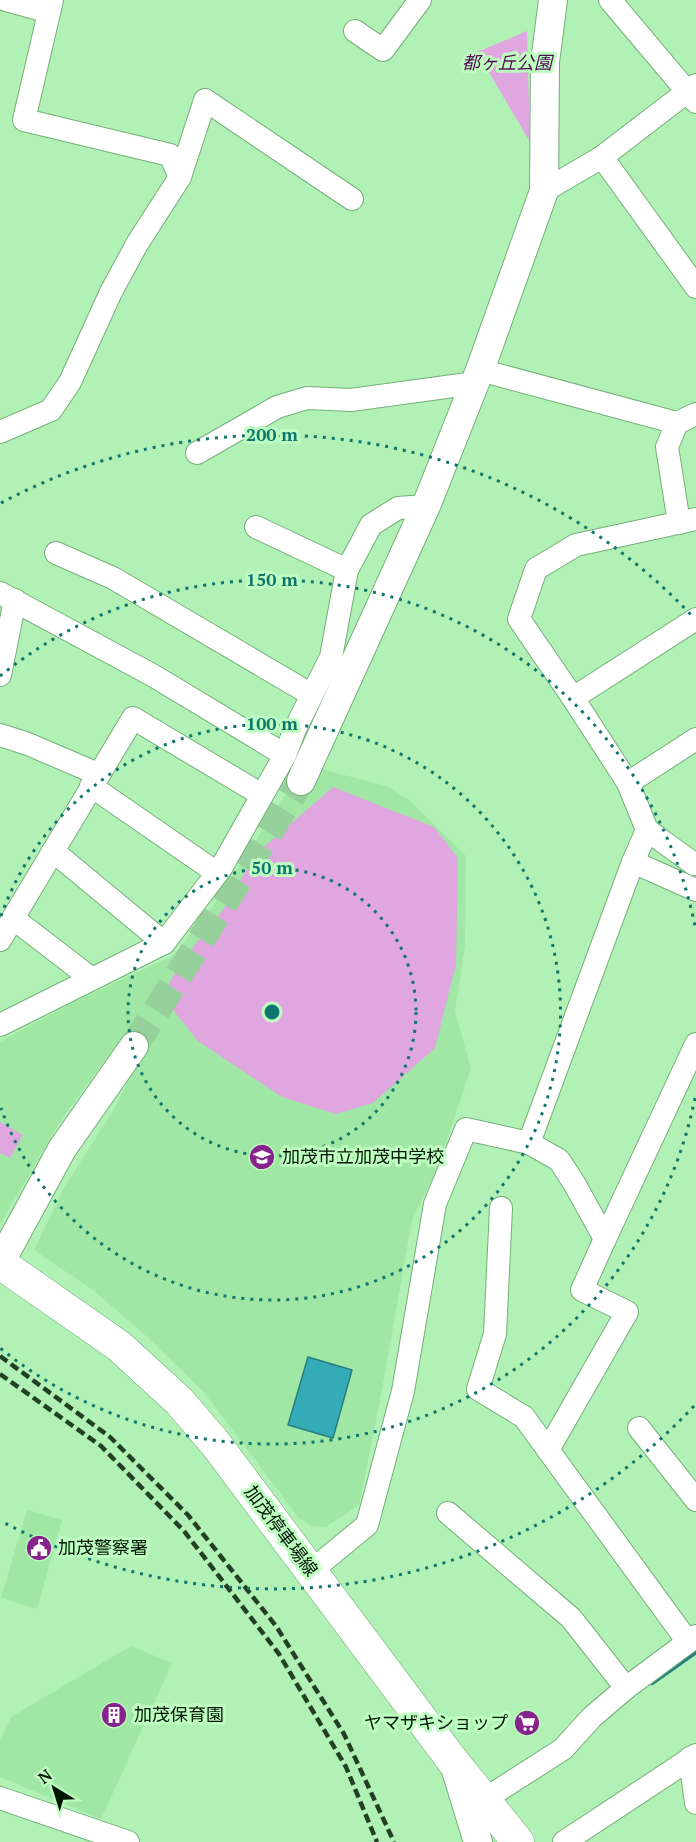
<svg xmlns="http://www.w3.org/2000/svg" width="696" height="1842" font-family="'PT Serif','Noto Sans JP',serif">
<rect width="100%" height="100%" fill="#b1f1b5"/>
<!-- built -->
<g fill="#a0e6a4">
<path d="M321 769 386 786 409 800 466 856 465 946 455 1011 471 1069 436 1171 412 1220 379 1406 359 1505 326 1527 312 1526 299 1518 203 1391 142 1332 93 1290 34 1250 64 1188 114 1109 148 1041 133 1023 63 1117 0 1224V1042L75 1001 173 956 212 908 289 789 309 796Z"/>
<path d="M27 1510 62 1520 37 1609 1 1598Z"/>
<path d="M131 1646 172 1663 101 1819 0 1777V1741L11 1717Z"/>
</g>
<!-- green -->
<g fill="#dfa6e0">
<path d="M527 31 530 142 477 52Z"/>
<path d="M333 787 434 827 458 858 456 964 435 1048 373 1103 336 1114 282 1097 198 1041 162 996 182 961 223 910 256 854Z"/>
<path d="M0 1122 23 1135 10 1158 0 1153Z"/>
</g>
<!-- water -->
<path fill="#36abb8" stroke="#267e81" stroke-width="1.5" d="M308 1357 352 1370 333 1438 288 1425Z"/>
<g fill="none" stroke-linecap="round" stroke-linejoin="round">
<!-- stream -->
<path stroke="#267e81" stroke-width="6" d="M652 1682 696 1651"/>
<!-- tertiary-tunnel -->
<path stroke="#96d09a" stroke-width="28" stroke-dasharray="28 14" stroke-linecap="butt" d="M134 1046 301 781"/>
<!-- minor casing -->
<g stroke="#73b077" stroke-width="24">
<g id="minor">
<path d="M6 0 49 12"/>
<path d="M610 0 696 102"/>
<path d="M355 31 383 50 420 0"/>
<path d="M602 157 696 287"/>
<path d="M180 177 205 100 352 199"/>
<path d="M544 191 602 157 696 85"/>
<path d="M480 370 677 423 696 414"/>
<path d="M677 423 667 447 679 523"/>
<path d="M0 432 51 410 70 382 111 292 137 244 180 177 170 155 24 120 52 0"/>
<path d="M197 453 277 407 307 398 351 400 475 383"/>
<path d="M256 527 347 570"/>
<path d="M56 553 113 578 312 695"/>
<path d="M0 593 154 676 285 755"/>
<path d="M696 619 573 698 628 783 647 830 694 864 696 863"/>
<path d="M0 675 15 600"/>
<path d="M573 698 519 619 536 569 576 545 696 519"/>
<path d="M0 735 28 744 98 774"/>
<path d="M628 783 696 739"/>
<path d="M91 786 217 873"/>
<path d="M647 830 633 862 529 1143 559 1160 574 1183 605 1239 696 1044"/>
<path d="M53 851 164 943"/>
<path d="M633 862 696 890"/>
<path d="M14 919 92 979"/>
<path d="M0 940 133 718 262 795"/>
<path d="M0 1025 164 943 221 868 285 755 295 729 331 657 347 570 371 525 398 508 426 506"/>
<path d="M501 1208 495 1334 478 1389 524 1417 688 1642"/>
<path d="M639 1428 696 1500"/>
<path d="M548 1450 627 1312 582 1290 605 1239"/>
<path d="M448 1513 571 1618 626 1688"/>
<path d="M311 1571 367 1525 403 1391 435 1204 466 1129 529 1143"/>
<path d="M690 1758 696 1803"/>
<path d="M0 1798 128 1842"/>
<path d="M485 1799 563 1749 592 1717 626 1688 696 1636"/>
<path d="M564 1842 696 1755"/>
</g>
</g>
<!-- tertiary casing -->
<g stroke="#73b077" stroke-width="30">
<g id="tertiary">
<path d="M301 781 426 506 480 370 544 191 545 62 553 0"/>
<path d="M0 1263 62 1149 134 1046"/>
<path d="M455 1767 478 1842"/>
</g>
</g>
<!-- secondary casing -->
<g stroke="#73b077" stroke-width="33">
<path id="secondary" d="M0 1263 119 1346 179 1401 215 1443 452 1760 518 1842"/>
</g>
<!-- trunk casing -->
<g stroke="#73b077" stroke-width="34">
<path id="trunk" d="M0 1263V1264"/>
</g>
<!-- minor -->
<use href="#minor" stroke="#fff" stroke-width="22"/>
<!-- tertiary -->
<use href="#tertiary" stroke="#fff" stroke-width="28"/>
<!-- secondary -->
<use href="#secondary" stroke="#fff" stroke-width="32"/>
<!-- trunk -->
<use href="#trunk" stroke="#fff" stroke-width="33"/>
<!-- rail -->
<g stroke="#234025" stroke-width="4.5" stroke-dasharray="9 4.5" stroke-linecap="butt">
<path d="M0 1356 110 1437 188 1515 276 1626 344 1734 394 1842"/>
<path d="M0 1374 101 1446 184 1531 279 1654 346 1767 377 1842"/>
</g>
</g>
<!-- distance rings -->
<g fill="none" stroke="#0f766e" stroke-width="3" stroke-dasharray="3 6">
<circle cx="272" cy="1012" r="144"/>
<path d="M1 916A288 288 0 1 1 1 1108"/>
<path d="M695 1098A432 432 0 0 1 0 1348M0 676A432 432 0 0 1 695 926"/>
<path d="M694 1406A577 577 0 0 1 1 1521M1 503A577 577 0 0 1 694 618"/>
</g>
<!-- icons -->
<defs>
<g id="school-disc" transform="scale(1.35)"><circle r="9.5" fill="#87238c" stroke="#befec1"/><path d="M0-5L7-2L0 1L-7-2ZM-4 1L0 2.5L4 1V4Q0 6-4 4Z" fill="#fff"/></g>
<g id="civic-disc" transform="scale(1.35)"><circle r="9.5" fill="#87238c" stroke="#befec1"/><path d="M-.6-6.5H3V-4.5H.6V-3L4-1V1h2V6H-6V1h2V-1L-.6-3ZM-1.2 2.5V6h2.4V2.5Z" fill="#fff"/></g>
<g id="building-disc" transform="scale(1.35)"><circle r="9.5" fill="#87238c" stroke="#befec1"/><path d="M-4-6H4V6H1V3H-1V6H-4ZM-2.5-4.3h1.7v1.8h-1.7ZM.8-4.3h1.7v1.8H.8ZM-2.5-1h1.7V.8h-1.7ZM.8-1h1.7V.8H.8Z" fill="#fff"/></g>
<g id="supermarket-disc" transform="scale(1.35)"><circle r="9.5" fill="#87238c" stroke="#befec1"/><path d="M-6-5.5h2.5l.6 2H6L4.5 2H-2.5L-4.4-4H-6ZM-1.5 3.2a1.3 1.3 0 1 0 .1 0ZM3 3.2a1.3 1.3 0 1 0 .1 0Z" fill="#fff"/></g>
</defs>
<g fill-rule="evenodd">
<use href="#school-disc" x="262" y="1157"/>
<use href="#civic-disc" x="39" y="1548"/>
<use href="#building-disc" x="114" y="1715"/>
<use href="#supermarket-disc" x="527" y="1723"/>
</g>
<g text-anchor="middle" stroke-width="6" stroke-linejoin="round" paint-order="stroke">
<!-- park labels -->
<g font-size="18" font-style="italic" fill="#530d56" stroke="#befec1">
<text x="507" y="69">都ヶ丘公園</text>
</g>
<!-- poi labels -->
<g font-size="18" fill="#001502" stroke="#befec1" text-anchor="start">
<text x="282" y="1163">加茂市立加茂中学校</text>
<text x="58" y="1554">加茂警察署</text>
<text x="134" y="1721">加茂保育園</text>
<text x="508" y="1729" text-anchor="end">ヤマザキショップ</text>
</g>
<!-- street labels -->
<g font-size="18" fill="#001502" stroke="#befec1">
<text transform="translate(281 1531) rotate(53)" y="6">加茂停車場線</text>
</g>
</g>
<circle cx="272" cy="1012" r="9" fill="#0f766e" stroke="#befec1" stroke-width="3"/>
<g font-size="18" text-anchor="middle" font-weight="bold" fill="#0f766e" stroke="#befec1" stroke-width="6" stroke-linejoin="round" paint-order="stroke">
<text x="272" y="441">200 m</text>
<text x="272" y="586">150 m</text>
<text x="272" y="730">100 m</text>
<text x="272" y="874">50 m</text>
</g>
<!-- north arrow -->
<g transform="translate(54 1788) rotate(322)" stroke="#befec1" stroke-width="4.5" paint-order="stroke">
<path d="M0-4.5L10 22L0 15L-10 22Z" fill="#001502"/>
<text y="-9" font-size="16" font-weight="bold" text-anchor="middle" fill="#001502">N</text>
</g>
</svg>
